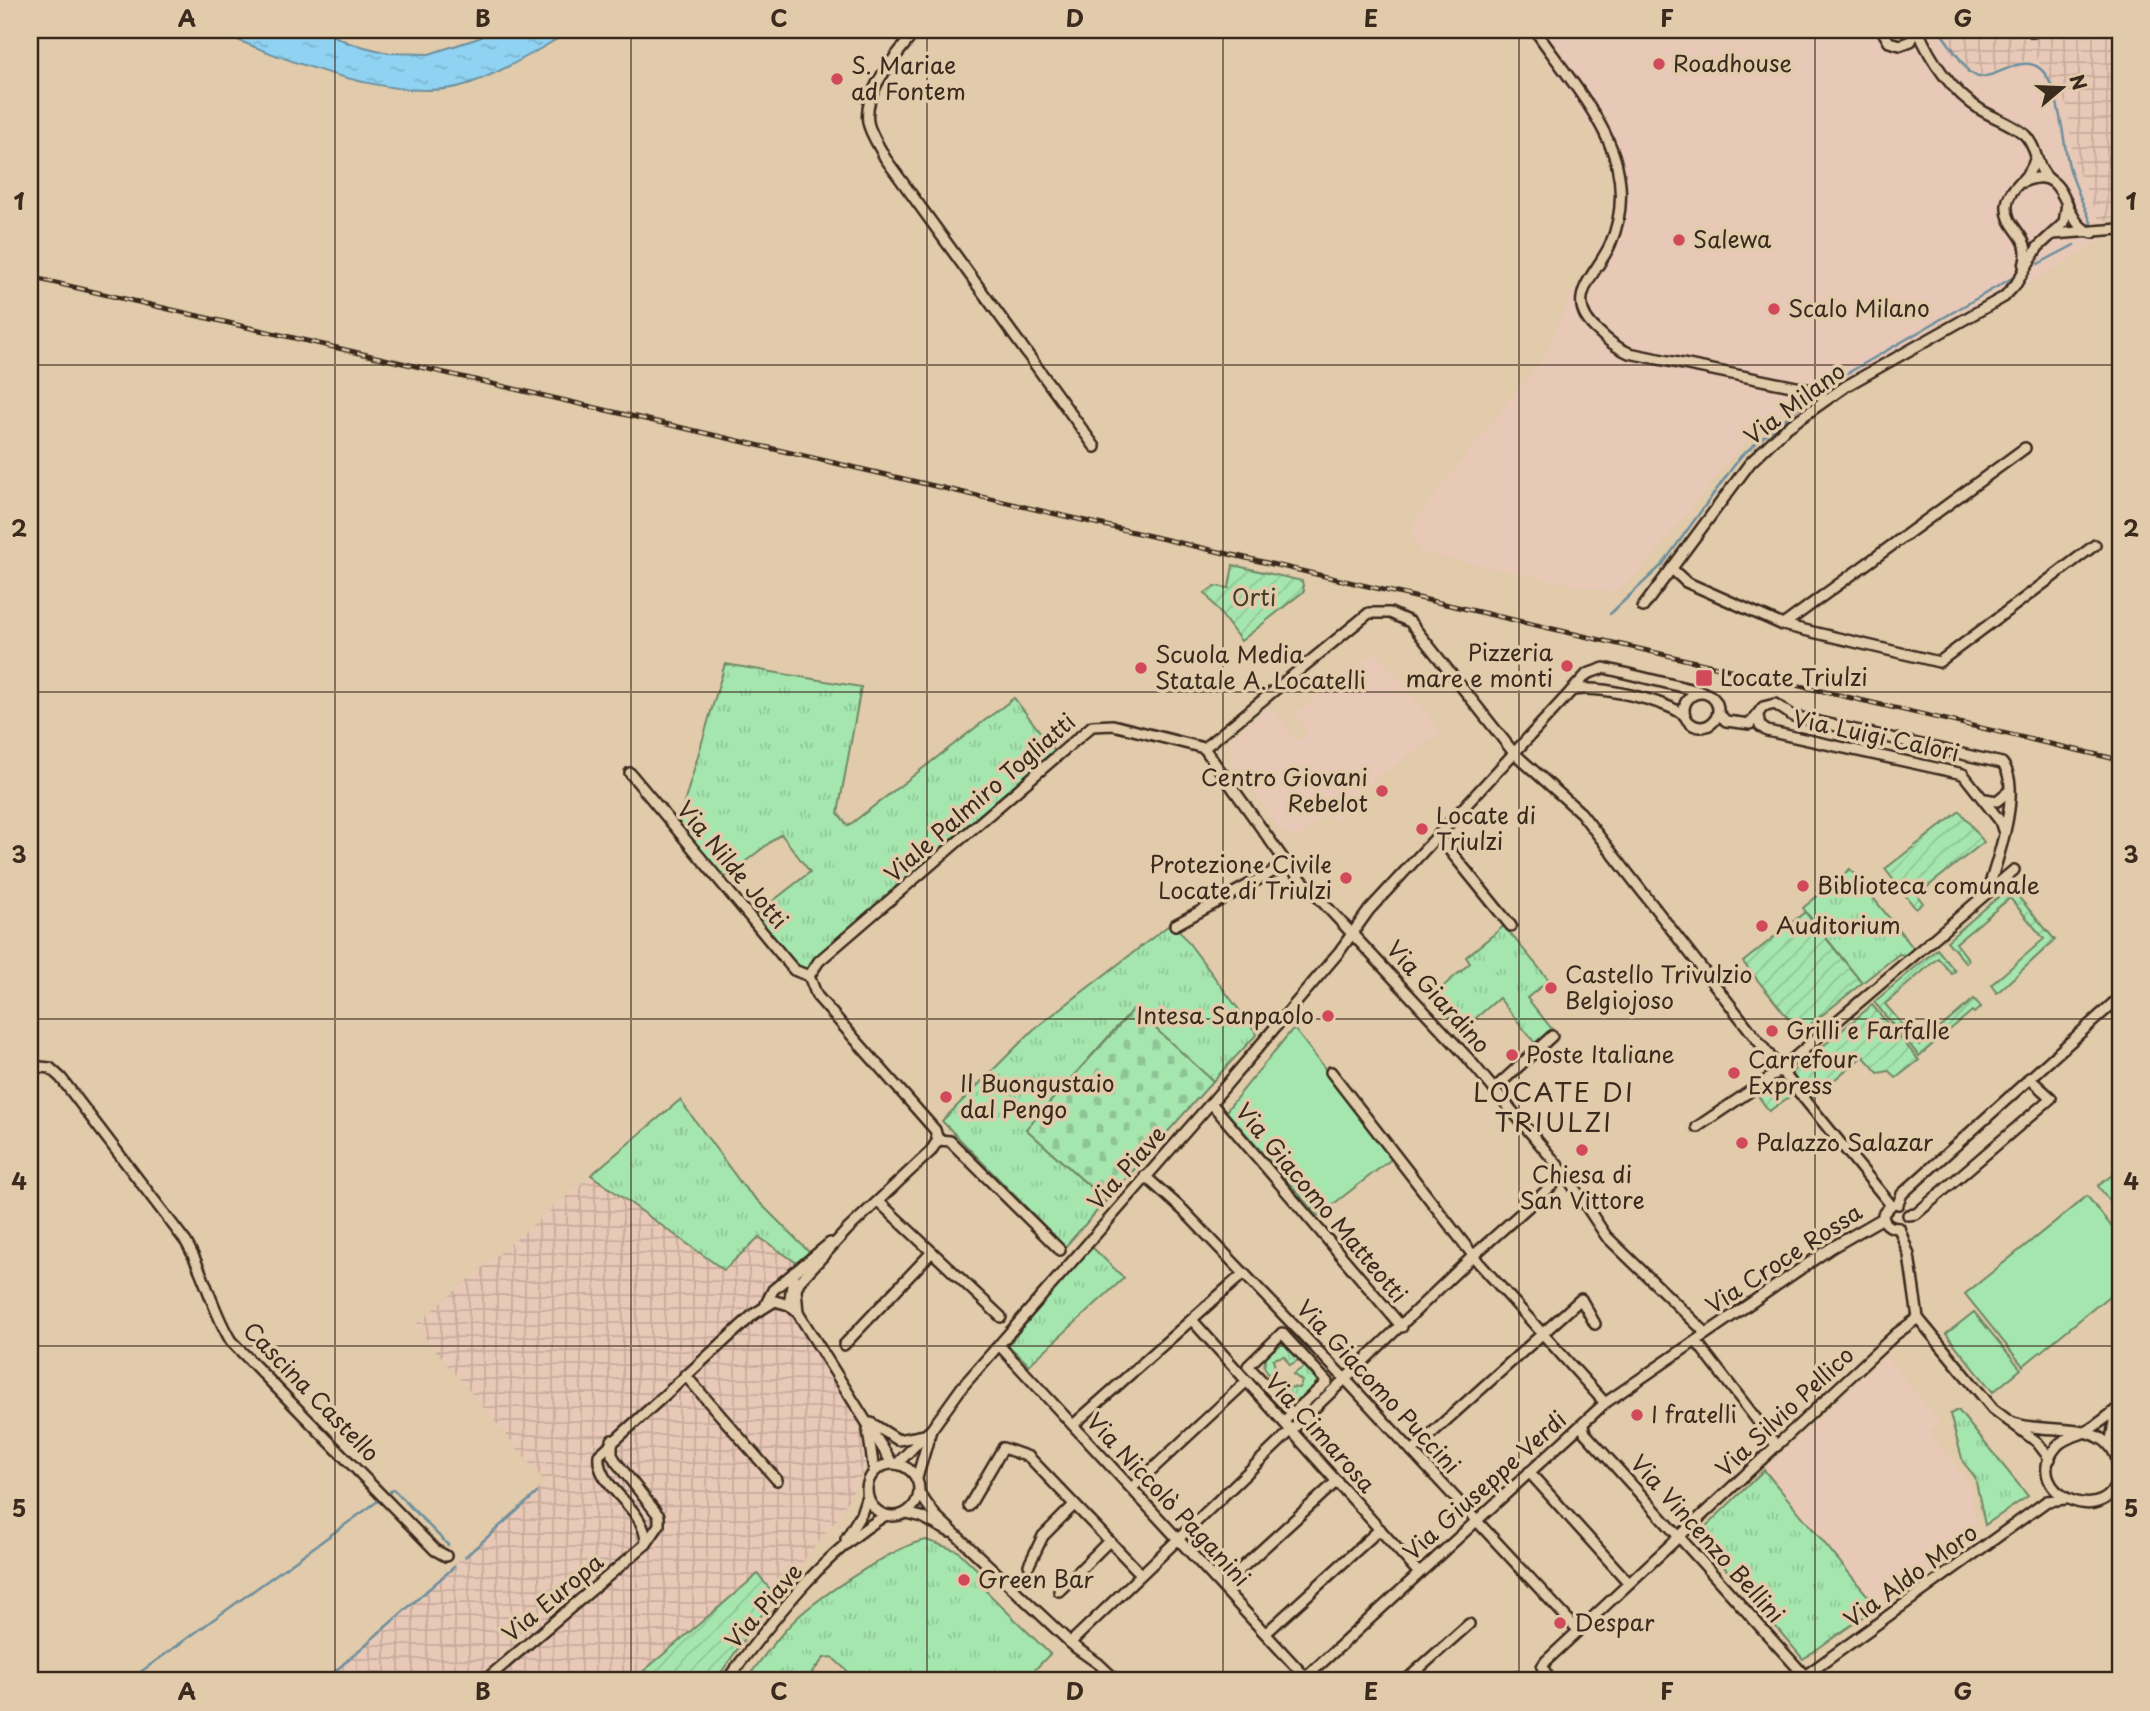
<svg xmlns="http://www.w3.org/2000/svg" width="2150" height="1711" font-family="'Playpen Sans',sans-serif">
<defs>
<pattern id="industrial-grid" width="8" height="8" patternUnits="userSpaceOnUse" patternTransform="scale(1.75)"><rect width="8" height="8" fill="#e8c8b7"/><path d="M0 4h8M4 0v8" fill="none" stroke="#c8ac9d"/></pattern>
<pattern id="grass-tufts" width="24" height="20" patternUnits="userSpaceOnUse" patternTransform="scale(1.75)"><rect width="24" height="20" fill="#a5e6af"/><path d="M3 7l-1-3M5 7V3M7 7l1-3M15 17l-1-3M17 17v-4M19 17l1-3" fill="none" stroke="#8fc596"/></pattern>
<pattern id="cemetery-stones" width="16" height="16" patternUnits="userSpaceOnUse" patternTransform="scale(1.75)"><rect width="16" height="16" fill="#a5e6af"/><path d="M2 7V4a2 2 0 0 1 4 0v3zM10 15v-3a2 2 0 0 1 4 0v3z" fill="#8fc596"/></pattern>
<pattern id="garden-furrows" width="10" height="10" patternUnits="userSpaceOnUse" patternTransform="scale(1.75)"><rect width="10" height="10" fill="#a5e6af"/><path d="M-1 1l2-2M0 10L10 0M9 11l2-2" fill="none" stroke="#8fc596"/></pattern>
<pattern id="water-ripples" width="26" height="14" patternUnits="userSpaceOnUse" patternTransform="scale(1.75)"><rect width="26" height="14" fill="#8fd2f1"/><path d="M2 4q2-2 4 0t4 0M15 11q2-2 4 0t4 0" fill="none" stroke="#7cb4ce"/></pattern>
</defs>
<rect width="100%" height="100%" fill="#e1cbaa"/>
<filter id="ink" filterUnits="userSpaceOnUse"><feTurbulence type="fractalNoise" baseFrequency=".0143" numOctaves="2"/><feDisplacementMap in="SourceGraphic" scale="14" xChannelSelector="R" yChannelSelector="G"/><feConvolveMatrix kernelMatrix="1 2 1 2 8 2 1 2 1" color-interpolation-filters="sRGB"/></filter>
<g filter="url(#ink)">
<!-- built -->
<g fill="#e8c8b7">
<path d="M1526 30H1936L1965 72 1978 77 2036 57 2067 106 2074 162 2108 237 1798 420 1797 398 1739 448 1641 571 1612 593 1422 553 1414 543 1412 530 1416 518 1544 357 1571 293 1589 268 1610 222 1613 177 1606 151Z"/>
<path d="M1376 651 1442 732 1350 797 1354 803 1337 821 1326 812 1302 835 1293 836 1279 830 1230 758V739L1267 709 1274 711 1298 741 1308 733 1294 714Z"/>
<path d="M1886 1356 1940 1422 1929 1432 1968 1481 1979 1534 1877 1607 1764 1470Z"/>
</g>
<!-- industrial -->
<g fill="url(#industrial-grid)">
<path d="M1936 30H2120V213L2101 224 2074 162 2067 106 2036 57 1978 77 1965 72Z"/>
<path d="M680 1100 743 1186 812 1256 775 1291 864 1417 890 1441 864 1470 839 1516 775 1596 758 1575 632 1681H322L546 1483 415 1325Z"/>
</g>
<!-- grass -->
<g fill="url(#grass-tufts)" stroke="#708866" stroke-width="2">
<path d="M725 664 861 687 838 813 848 826 1014 698 1054 750 808 969 798 966 755 915 810 872 781 834 724 878 678 824Z"/>
<path d="M1850 869 1915 950 1907 956 1899 954 1862 983 1803 908Z"/>
<path d="M1173 922 1257 1034 1213 1081 1133 1009 1026 1129 1106 1201 1065 1247 942 1121 1033 1030Z"/>
<path d="M1504 926 1549 980 1527 998 1552 1029 1535 1043 1499 998 1462 1030 1431 997 1470 963 1466 957Z"/>
<path d="M680 1100 743 1186 809 1252 797 1263 759 1237 724 1270 591 1175Z"/>
<path d="M1091 1246 1124 1278 1029 1365 1008 1345Z"/>
<path d="M1284 1343H1289L1300 1359 1290 1365 1284 1356 1273 1359 1276 1373 1269 1376 1264 1366 1267 1354Z"/>
<path d="M1306 1366 1317 1381 1312 1391 1295 1401 1277 1384 1285 1380 1287 1387 1299 1388 1302 1381 1293 1374Z"/>
<path d="M1958 1410 2028 1496 1985 1525 1975 1477 1963 1462 1950 1414Z"/>
<path d="M1764 1470 1877 1607 1803 1659 1765 1614 1768 1611 1735 1573 1731 1575 1697 1535Z"/>
<path d="M926 1540 958 1551 988 1580 984 1589 1050 1654 1024 1681H858L832 1657 824 1658 805 1681H745C759 1663 773 1643 789 1626 810 1602 896 1545 926 1540Z"/>
</g>
<!-- cemetery -->
<path fill="url(#cemetery-stones)" stroke="#708866" stroke-width="2" d="M1134 1009 1213 1081 1106 1201 1026 1129Z"/>
<!-- garden -->
<g fill="url(#garden-furrows)" stroke="#708866" stroke-width="2">
<path d="M1233 565 1302 581 1304 591 1241 641 1205 593 1215 586 1229 588Z"/>
<path d="M1960 811 1984 842 1917 895 1923 903 1916 909 1885 869Z"/>
<path d="M2010 887 2055 940 1997 993 1991 985 2044 939 2010 898 1956 943 1969 960 1966 963 1947 941Z"/>
<path d="M1805 912 1862 983 1800 1033 1743 962Z"/>
<path d="M1937 949 1955 971 1952 974 1938 958 1885 1004 1920 1045 1974 999 1981 1007 1974 1013 1972 1011 1919 1056 1874 1002Z"/>
<path d="M1872 1005 1919 1060 1896 1078 1889 1071 1878 1073 1863 1056 1812 1098 1794 1078 1792 1072Z"/>
<path d="M1773 1082 1785 1085 1792 1095 1769 1111 1756 1093Z"/>
<path d="M758 1574 775 1596 715 1681H632Z"/>
</g>
<!-- pitch -->
<g fill="#a5e6af" stroke="#708866" stroke-width="2">
<path d="M1295 1030 1394 1157 1318 1216 1226 1111 1291 1031Z"/>
<path d="M2120 1169V1214L2098 1186Z"/>
<path d="M2087 1196 2120 1237V1287L2023 1366 1965 1294Z"/>
<path d="M1974 1312 2021 1369 1993 1392 1946 1334Z"/>
</g>
<!-- water -->
<path fill="url(#water-ripples)" stroke="#6d8f9d" stroke-width="2" d="M214 30H322L349 43 388 53 429 54 479 38 492 30H573C539 49 505 71 468 84 400 107 278 58 214 30Z"/>
<g fill="none" stroke-linecap="round" stroke-linejoin="round">
<!-- stream -->
<g stroke="#6d8f9d" stroke-width="2.5">
<path d="M1939 30 1969 72 1978 77C1996 78 2013 61 2030 64 2060 68 2062 141 2069 166 2074 185 2083 203 2091 222L2090 227"/>
<path d="M2038 264 2074 245"/>
<path d="M1822 388 2012 278"/>
<path d="M1610 614 1662 565 1741 456 1806 401"/>
<path d="M390 1492 393 1489 448 1545"/>
<path d="M465 1557 537 1493"/>
<path d="M128 1681 378 1501"/>
<path d="M324 1681 454 1567"/>
</g>
<!-- street casing -->
<g stroke="#3b2a1e" stroke-width="14">
<g id="street">
<path d="M916 30C898 55 863 89 868 122 870 134 880 147 885 158L1095 447"/>
<path d="M1535 30C1562 70 1606 119 1617 166 1623 192 1621 220 1610 245 1595 277 1561 300 1599 332 1608 341 1617 348 1629 353L1816 391 1825 400"/>
<path d="M1882 30 1889 42 1900 45 1911 41 1916 30"/>
<path d="M1918 30C1930 60 1953 93 1981 110 1994 118 2012 124 2024 134 2038 147 2035 168 2050 180"/>
<path d="M2032 30 2033 32"/>
<path d="M2023 182C2072 161 2059 225 2093 233"/>
<path d="M2053 234 2120 229"/>
<path d="M2024 266C2034 234 2005 231 2007 205 2009 185 2031 179 2035 159"/>
<path d="M1672 569 1686 582 1783 625 1939 662 2095 545"/>
<path d="M1643 607 1750 463 1785 429 1846 386 2004 297 2016 284 2038 247 2064 223 2067 203"/>
<path d="M1783 625 2025 448"/>
<path d="M1571 691C1592 683 1669 701 1685 716"/>
<circle cx="1701" cy="710" r="17"/>
<path d="M1718 713 1726 721 1750 724 1763 707 1775 704 1793 716 2002 763C2024 787 1996 864 1987 893"/>
<path d="M1758 716 1760 726 1767 731 1963 774 2000 821 2003 830"/>
<path d="M1204 748 1369 613H1390L1410 622 1514 753 1581 813 1780 1069 1891 1205"/>
<path d="M1204 748 1287 864 1467 1057 1565 1174 1606 1236 1706 1333"/>
<path d="M630 773 794 970 809 976"/>
<path d="M1985 799 1997 801 2009 791"/>
<path d="M1438 836 1511 926"/>
<path d="M1175 925 1287 864"/>
<path d="M809 976 819 961 1092 726 1113 725 1204 748"/>
<path d="M809 976 817 996 935 1130 938 1140"/>
<path d="M30 1066 50 1068 61 1078 186 1242C205 1274 212 1310 231 1341L435 1550 446 1556"/>
<path d="M1331 1072 1479 1263 1605 1403"/>
<path d="M1494 1089 1552 1036"/>
<path d="M1211 1103 1402 1327"/>
<path d="M1697 1127 1774 1075 2014 870"/>
<path d="M938 1140 950 1141 1060 1250"/>
<path d="M1145 1176 1184 1211 1346 1380 1578 1630"/>
<path d="M879 1202 1001 1317"/>
<path d="M1898 1204 1902 1194 2120 997"/>
<path d="M1891 1205 1883 1214C1883 1223 1889 1228 1899 1228"/>
<path d="M1908 1215 1916 1214 2051 1098 2029 1078"/>
<path d="M1899 1228 1909 1255 1918 1318 1993 1409 2037 1442 2050 1459"/>
<path d="M766 1304 773 1290 830 1243"/>
<path d="M789 1305 794 1272"/>
<path d="M798 1313 796 1290 799 1282 847 1230 930 1152 938 1140"/>
<path d="M1192 1320 1418 1572"/>
<path d="M1696 1341 1777 1446"/>
<path d="M844 1345 932 1252"/>
<path d="M999 1345 1308 1680"/>
<path d="M685 1375 777 1480"/>
<path d="M1284 1421 1327 1382 1282 1333 1248 1366 1293 1414"/>
<path d="M2009 1421C2037 1434 2083 1423 2106 1442 2114 1449 2119 1460 2118 1471 2116 1534 2015 1494 2057 1446 2065 1437 2075 1437 2085 1432 2098 1425 2109 1415 2120 1407"/>
<path d="M871 1423 898 1440 925 1435 931 1430"/>
<path d="M1073 1425 1244 1273"/>
<path d="M1583 1426 1585 1433 1805 1676"/>
<path d="M868 1430 874 1471"/>
<path d="M2110 1446 2114 1422 2120 1410"/>
<path d="M1412 1451 1581 1299 1595 1324"/>
<circle cx="893" cy="1490" r="26"/>
<path d="M897 1464 925 1435"/>
<path d="M1529 1472 1629 1583"/>
<path d="M917 1478 931 1430 962 1387 1211 1103 1339 952 1369 910 1587 674 1604 668 1703 692"/>
<path d="M1132 1488 1247 1381"/>
<path d="M919 1493 935 1515 1075 1647 1099 1664 1117 1681"/>
<path d="M969 1506 1003 1448 1029 1457 1140 1573"/>
<path d="M906 1513 922 1517 950 1532"/>
<path d="M846 1539 861 1514 867 1496"/>
<path d="M646 1544C647 1507 595 1488 599 1455L754 1314 775 1301 789 1305 798 1313 892 1463"/>
<path d="M1029 1565 1043 1536 1074 1505"/>
<path d="M1222 1586 1337 1481"/>
<path d="M1059 1591 1109 1541"/>
<path d="M1266 1633 1380 1529"/>
<path d="M1070 1643 1475 1254 1565 1174"/>
<path d="M484 1681 646 1544 659 1525V1516L617 1463 612 1455V1440"/>
<path d="M726 1681C772 1622 821 1554 886 1515"/>
<path d="M1302 1681 1605 1403 1831 1248 1883 1218"/>
<path d="M1405 1681 1469 1624"/>
<path d="M1513 1681 1518 1676"/>
<path d="M1551 1681 1542 1667 1546 1661 1896 1334 1918 1318"/>
<path d="M1798 1681 2047 1501 2065 1499"/>
</g>
</g>
<!-- street -->
<use href="#street" stroke="#e1cbaa" stroke-width="9"/>
<!-- rail casing -->
<g stroke="#3b2a1e" stroke-width="5">
<path id="rail" d="M30 277 2120 760"/>
</g>
<!-- rail -->
<use href="#rail" stroke="#e1cbaa" stroke-width="2.5" stroke-dasharray="8" stroke-linecap="butt"/>
</g>
</g>
<!-- grid -->
<path fill="none" stroke="#3b2a1e" stroke-width="2" stroke-opacity="0.55" d="M335 30V1681M631 30V1681M927 30V1681M1223 30V1681M1519 30V1681M1815 30V1681M30 365H2120M30 692H2120M30 1019H2120M30 1346H2120"/>
<!-- markers -->
<g fill="#d1495b" stroke="#e1cbaa" stroke-width="2.5">
<circle cx="1659" cy="64" r="7"/>
<circle cx="837" cy="79" r="7"/>
<circle cx="1679" cy="240" r="7"/>
<circle cx="1774" cy="309" r="7"/>
<circle cx="1567" cy="666" r="7"/>
<circle cx="1141" cy="668" r="7"/>
<rect x="1695" y="669" width="18" height="18" rx="3.5"/>
<circle cx="1382" cy="791" r="7"/>
<circle cx="1422" cy="829" r="7"/>
<circle cx="1346" cy="878" r="7"/>
<circle cx="1803" cy="886" r="7"/>
<circle cx="1762" cy="926" r="7"/>
<circle cx="1551" cy="988" r="7"/>
<circle cx="1328" cy="1016" r="7"/>
<circle cx="1772" cy="1031" r="7"/>
<circle cx="1512" cy="1055" r="7"/>
<circle cx="1734" cy="1073" r="7"/>
<circle cx="946" cy="1097" r="7"/>
<circle cx="1742" cy="1143" r="7"/>
<circle cx="1582" cy="1150" r="7"/>
<circle cx="1637" cy="1415" r="7"/>
<circle cx="964" cy="1580" r="7"/>
<circle cx="1560" cy="1623" r="7"/>
</g>
<g text-anchor="middle" stroke-width="7" stroke-linejoin="round" paint-order="stroke">
<!-- poi labels -->
<g font-size="23" fill="#3b2a1e" stroke="#e1cbaa" text-anchor="start">
<text x="1673" y="72">Roadhouse</text>
<text x="851" y="74">S. Mariae<tspan x="851" dy="26">ad Fontem</tspan></text>
<text x="1693" y="248">Salewa</text>
<text x="1788" y="317">Scalo Milano</text>
<text x="1553" y="661" text-anchor="end">Pizzeria<tspan x="1553" dy="26">mare e monti</tspan></text>
<text x="1155" y="663">Scuola Media<tspan x="1155" dy="26">Statale A. Locatelli</tspan></text>
<text x="1720" y="686">Locate Triulzi</text>
<text x="1368" y="786" text-anchor="end">Centro Giovani<tspan x="1368" dy="26">Rebelot</tspan></text>
<text x="1436" y="824">Locate di<tspan x="1436" dy="26">Triulzi</tspan></text>
<text x="1332" y="873" text-anchor="end">Protezione Civile<tspan x="1332" dy="26">Locate di Triulzi</tspan></text>
<text x="1817" y="894">Biblioteca comunale</text>
<text x="1776" y="934">Auditorium</text>
<text x="1565" y="983">Castello Trivulzio<tspan x="1565" dy="26">Belgiojoso</tspan></text>
<text x="1314" y="1024" text-anchor="end">Intesa Sanpaolo</text>
<text x="1786" y="1039">Grilli e Farfalle</text>
<text x="1526" y="1063">Poste Italiane</text>
<text x="1748" y="1068">Carrefour<tspan x="1748" dy="26">Express</tspan></text>
<text x="960" y="1092">Il Buongustaio<tspan x="960" dy="26">dal Pengo</tspan></text>
<text x="1756" y="1151">Palazzo Salazar</text>
<text x="1582" y="1183" text-anchor="middle">Chiesa di<tspan x="1582" dy="26">San Vittore</tspan></text>
<text x="1651" y="1423">I fratelli</text>
<text x="978" y="1588">Green Bar</text>
<text x="1574" y="1631">Despar</text>
</g>
<!-- street labels -->
<g font-size="23" fill="#3b2a1e" stroke="#e1cbaa">
<text transform="translate(1795 404) rotate(-37)" y="8">Via Milano</text>
<text transform="translate(1876 736) rotate(12)" y="8">Via Luigi Calori</text>
<text transform="translate(980 798) rotate(-41)" y="8">Viale Palmiro Togliatti</text>
<text transform="translate(732 865) rotate(50)" y="8">Via Nilde Jotti</text>
<text transform="translate(1438 997) rotate(48)" y="8">Via Giardino</text>
<text transform="translate(1127 1168) rotate(-48)" y="8">Via Piave</text>
<text transform="translate(1321 1203) rotate(50)" y="8">Via Giacomo Matteotti</text>
<text transform="translate(1784 1259) rotate(-33)" y="8">Via Croce Rossa</text>
<text transform="translate(1378 1387) rotate(47)" y="8">Via Giacomo Puccini</text>
<text transform="translate(311 1392) rotate(46)" y="8">Cascina Castello</text>
<text transform="translate(1785 1412) rotate(-43)" y="8">Via Silvio Pellico</text>
<text transform="translate(1320 1433) rotate(48)" y="8">Via Cimarosa</text>
<text transform="translate(1485 1486) rotate(-42)" y="8">Via Giuseppe Verdi</text>
<text transform="translate(1168 1500) rotate(47)" y="8">Via Niccolò Paganini</text>
<text transform="translate(1707 1539) rotate(48)" y="8">Via Vincenzo Bellini</text>
<text transform="translate(1911 1576) rotate(-36)" y="8">Via Aldo Moro</text>
<text transform="translate(553 1598) rotate(-40)" y="8">Via Europa</text>
<text transform="translate(764 1606) rotate(-49)" y="8">Via Piave</text>
</g>
<!-- park labels -->
<g font-size="23" fill="#463d2c" stroke="#e1cbaa">
<text x="1254" y="606">Orti</text>
</g>
<!-- quarter labels -->
<g font-size="26" letter-spacing="2" fill="#3b2a1e" stroke="#e1cbaa">
<text x="1554" y="1102">LOCATE DI<tspan x="1554" dy="30">TRIULZI</tspan></text>
</g>
</g>
<!-- margin -->
<rect width="2150" height="1711" fill="none" stroke="#e1cbaa" stroke-width="77"/>
<!-- north arrow -->
<g transform="translate(2062 88) rotate(71)" stroke="#e1cbaa" stroke-width="5" paint-order="stroke">
<path d="M0-5L12 26L0 18L-12 26Z" fill="#3b2a1e"/>
<text y="-10" font-size="19" font-weight="bold" text-anchor="middle" fill="#3b2a1e">N</text>
</g>
<rect x="38" y="38" width="2074" height="1634" fill="none" stroke="#3b2a1e" stroke-width="2.5"/>
<g font-size="23" text-anchor="middle" font-weight="bold" fill="#3b2a1e">
<text x="187" y="27">A</text>
<text x="483" y="27">B</text>
<text x="779" y="27">C</text>
<text x="1075" y="27">D</text>
<text x="1371" y="27">E</text>
<text x="1667" y="27">F</text>
<text x="1963" y="27">G</text>
<text x="19" y="210">1</text>
<text x="2131" y="210">1</text>
<text x="19" y="537">2</text>
<text x="2131" y="537">2</text>
<text x="19" y="863">3</text>
<text x="2131" y="863">3</text>
<text x="19" y="1190">4</text>
<text x="2131" y="1190">4</text>
<text x="19" y="1517">5</text>
<text x="2131" y="1517">5</text>
<text x="187" y="1700">A</text>
<text x="483" y="1700">B</text>
<text x="779" y="1700">C</text>
<text x="1075" y="1700">D</text>
<text x="1371" y="1700">E</text>
<text x="1667" y="1700">F</text>
<text x="1963" y="1700">G</text>
</g>
</svg>
